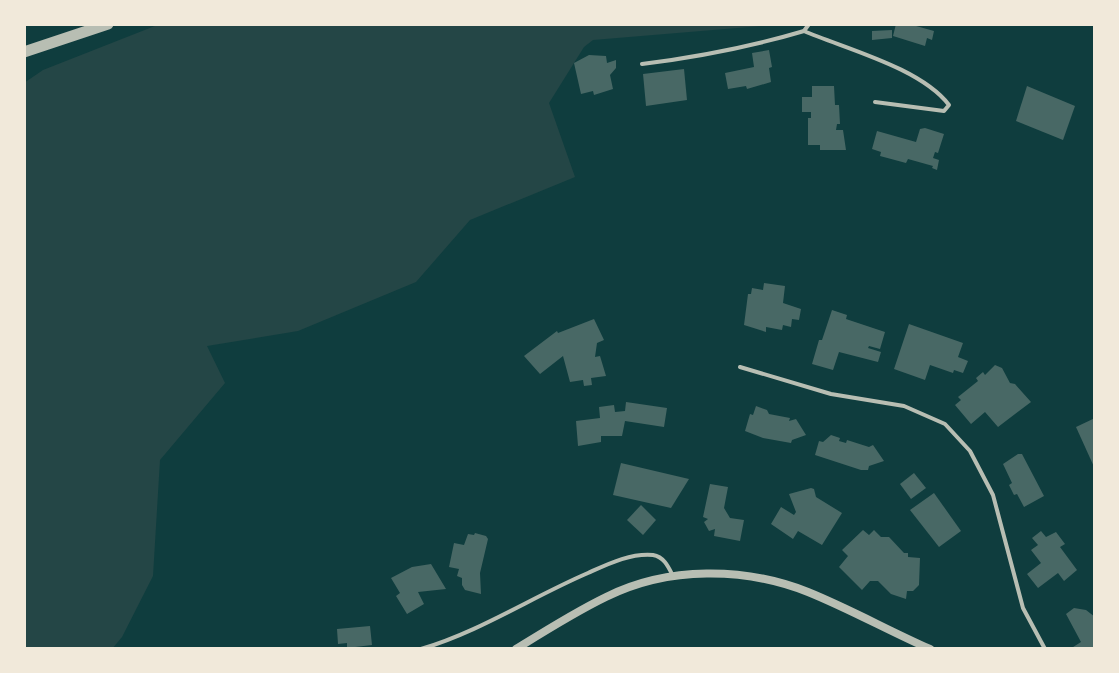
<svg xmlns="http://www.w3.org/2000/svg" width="1119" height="673" font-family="'Public Sans',sans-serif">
<rect width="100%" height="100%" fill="#0f3d3e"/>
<!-- green -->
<path fill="#244646" d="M160 24 772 25 593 40 584 47 549 103 575 177 470 220 416 282 298 331 207 346 225 383 160 460 153 576 122 637 112 649H24V83L43 70Z"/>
<!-- building -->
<g fill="#486865">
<path d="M896 24H909L934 31 932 40 927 38 925 46 893 36Z"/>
<path d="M892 30V38L872 40V31Z"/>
<path d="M769 50 772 67 769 68 771 82 747 89 746 86 728 89 725 73 754 67 752 53Z"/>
<path d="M589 55 606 56 607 63 616 60V68L610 75 613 89 594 95 593 91 581 94 574 63Z"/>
<path d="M684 69 687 100 646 106 643 74Z"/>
<path d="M812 86H834L835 105H839L840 124H837L836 130H843L846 150H820V145H808V118H811V112H802V97H812Z"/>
<path d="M1027 86 1075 106 1063 140 1016 121Z"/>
<path d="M925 128 944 134 938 153 935 152 933 158 939 160 937 170 932 168 933 166 908 159 906 163 880 156 881 152 872 149 877 131 916 142 920 129Z"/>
<path d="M764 283 785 286 783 303 801 309 799 320 792 319 791 327 783 325 782 330 766 327V332L744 325 748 294H751L752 288 763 290Z"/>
<path d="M832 310 847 315 846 319 885 332 880 349 869 346 868 348 881 352 878 362 839 352 833 370 812 364 819 340H822Z"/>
<path d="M594 319 604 340 597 343 595 357 600 356 606 376 591 378 592 385 584 386 583 380 570 382 563 356 540 374 524 356 557 331 558 333Z"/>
<path d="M909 324 963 343 958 357 968 361 963 373 954 370 953 373 930 365 925 380 894 369Z"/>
<path d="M995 365 1002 368 1010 383 1015 384 1031 402 998 427 985 412 971 424 955 405 961 400 958 397 978 381 976 378 983 372 985 375Z"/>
<path d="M626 402 667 408 664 427 625 421 622 436H601V442L578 446 576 421 600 418 599 407 614 405 615 412 625 411Z"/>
<path d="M756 406 767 410 769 414 790 418 789 421 796 419 806 435 792 440 791 443 763 438 745 431 750 414 753 415Z"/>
<path d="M1095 418V469L1076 427Z"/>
<path d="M831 435 840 438 839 441 846 443 847 440 869 447 873 445 884 461 869 466 868 470H861L815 455 819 441 823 442Z"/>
<path d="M1018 454H1022L1044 496 1024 507 1017 494 1014 495 1009 485 1012 483 1003 464Z"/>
<path d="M621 463 689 479 671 508 613 495Z"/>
<path d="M914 473 926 488 911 499 900 484Z"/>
<path d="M710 484 728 487 724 508 730 518 744 520 740 541 714 536 715 529 709 531 704 522 708 519 703 517Z"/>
<path d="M811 488 814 489 816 497 842 513 822 545 798 531 793 539 771 524 781 507 794 515 796 512 789 494Z"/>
<path d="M934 493 961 531 939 547 910 510Z"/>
<path d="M641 505 656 520 643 535 627 520Z"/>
<path d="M863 530 869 535 874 530 881 537H889L904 553H908V557L920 558 919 585 913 591H907L906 599 891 594 878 581H870L862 590 839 567 848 556 842 550Z"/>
<path d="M1041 531 1046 537 1056 532 1065 544 1060 547 1077 570 1064 581 1058 573 1038 588 1027 574 1041 563 1031 550 1038 545 1032 538Z"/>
<path d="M475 533 486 536 488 539 480 573 481 594 465 590 462 585V578L457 576 459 569 449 567 454 543 464 545 468 534 474 535Z"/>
<path d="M431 564 446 589 418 592 424 604 407 614 396 596 400 593 391 578 412 567Z"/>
<path d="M1074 608 1086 610 1095 617V649H1070L1081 642 1066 614Z"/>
<path d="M370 626 372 645 347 648V643L338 644 337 629Z"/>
</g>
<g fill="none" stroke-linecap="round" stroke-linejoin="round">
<!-- service -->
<g stroke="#b8beb3" stroke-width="4">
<path d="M804 31C846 49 921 68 949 105L944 111 875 102"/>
<path d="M642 64C698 57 750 47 804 31L809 24"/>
<path d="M740 367 831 394 904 406 945 424 970 451 993 495 1023 608 1045 649"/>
<path d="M421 649C479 632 532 597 588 573 608 564 630 553 653 555 664 557 668 566 673 576"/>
</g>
<!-- minor -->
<path stroke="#b8beb3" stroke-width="8" d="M516 649C545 631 575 612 606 597 668 566 745 567 808 592 850 609 889 631 930 649"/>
<!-- tertiary -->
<path stroke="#b8beb3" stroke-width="11" d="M24 52 108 24"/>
</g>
<!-- border -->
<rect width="1119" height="673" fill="none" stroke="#f1e9da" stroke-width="52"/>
</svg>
